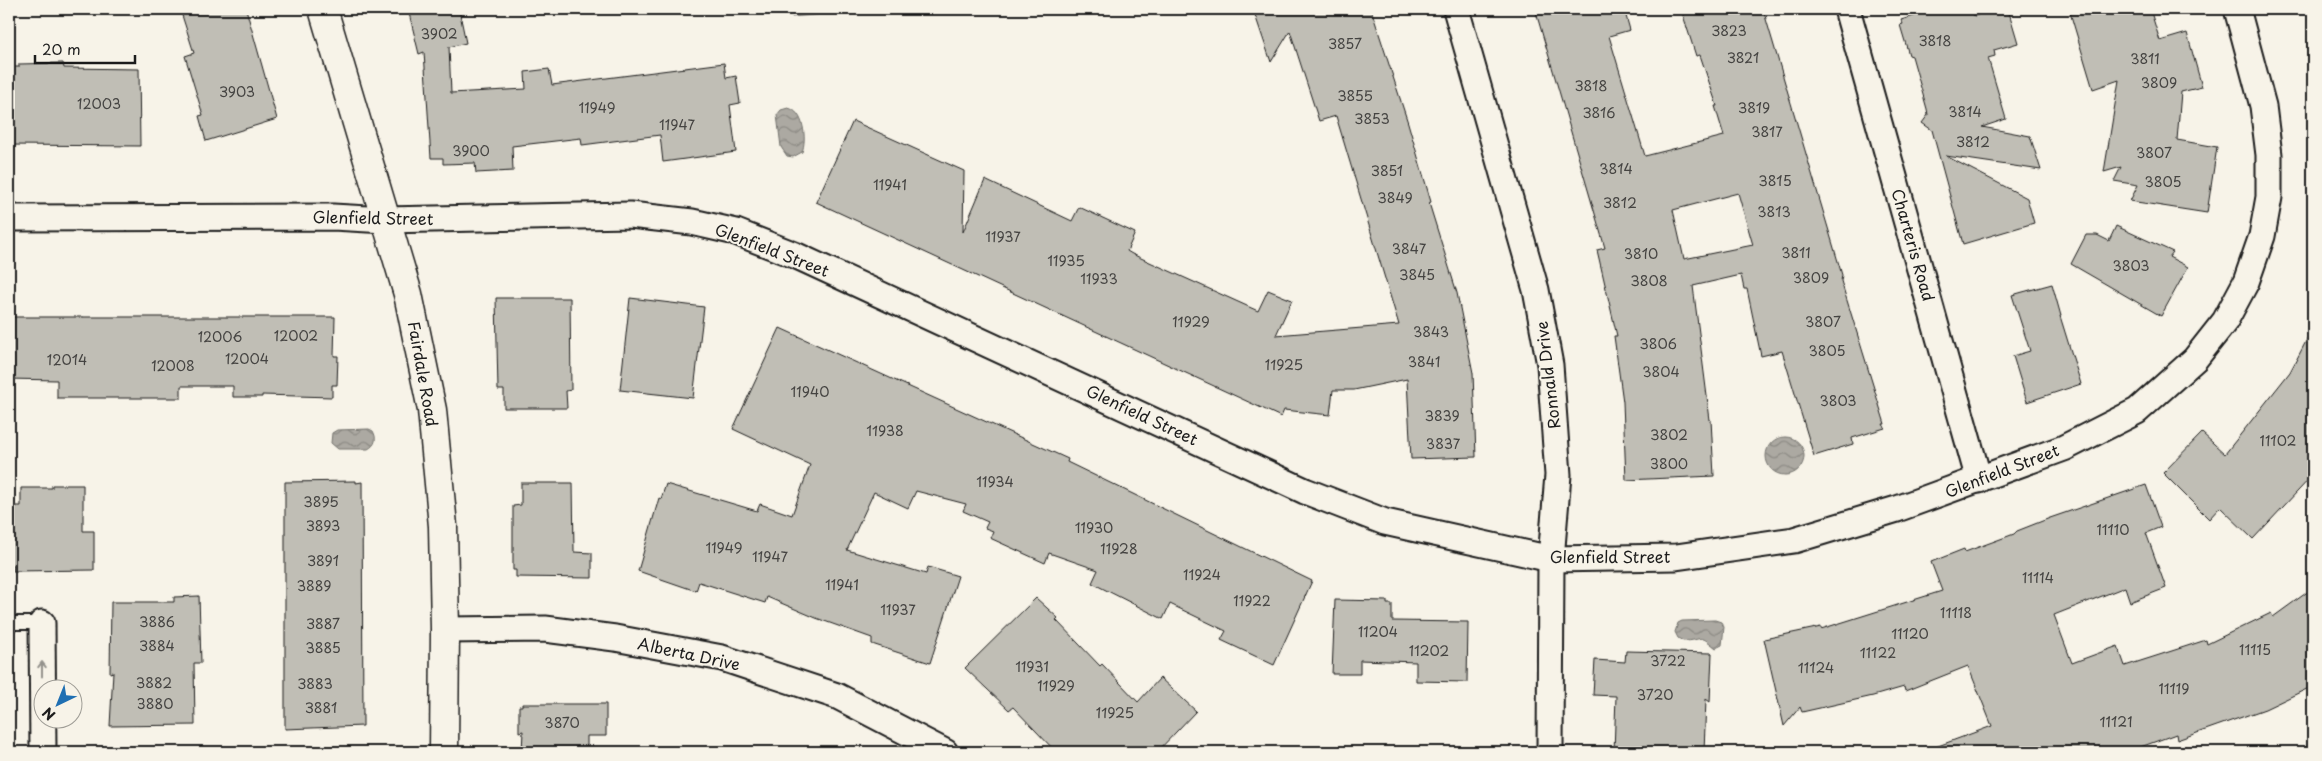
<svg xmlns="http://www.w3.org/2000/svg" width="2322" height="761" font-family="'Playpen Sans',sans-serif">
<defs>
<pattern id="water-waves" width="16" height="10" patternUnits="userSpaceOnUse" patternTransform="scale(1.25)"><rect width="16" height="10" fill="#aca9a2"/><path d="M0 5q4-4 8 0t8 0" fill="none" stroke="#8b8983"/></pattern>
</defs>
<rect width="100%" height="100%" fill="#f7f3e8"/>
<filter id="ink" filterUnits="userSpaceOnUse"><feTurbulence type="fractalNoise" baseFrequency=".02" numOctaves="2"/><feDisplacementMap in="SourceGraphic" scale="10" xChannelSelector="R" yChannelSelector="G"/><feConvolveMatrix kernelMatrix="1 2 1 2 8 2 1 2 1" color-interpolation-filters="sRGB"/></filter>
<g filter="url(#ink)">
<!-- green -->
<path fill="#d7d3cb" stroke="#7a7874" d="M789 9H877L792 17Z"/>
<!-- water -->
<g fill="url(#water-waves)" stroke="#72716c">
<path d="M788 108C804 111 807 139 802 152L793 157 787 156 781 147 777 115 781 110Z"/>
<path d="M369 429 373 431C377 438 376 445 368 449H338L331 443 332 433 337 430Z"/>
<circle cx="1785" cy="456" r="19"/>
<path d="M1715 620 1721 622 1724 627 1722 645 1716 648C1697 632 1704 641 1683 641L1678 638 1675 632 1678 623 1682 621Z"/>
</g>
<!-- building -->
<g fill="#c0beb5" stroke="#1c1c1c" fill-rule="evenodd">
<path d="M180 9H246L277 119 206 141 199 116 203 115 185 56 194 53Z"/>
<path d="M408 9H459L466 43 449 47 451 93 526 89 525 72 549 69 552 85 724 63 726 78 736 76 740 103 730 105 736 152 663 162 660 135 582 145 581 138 512 146 513 171 476 173 475 163 443 164V158H431L424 52 419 54Z"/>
<path d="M1253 9H1371L1408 123 1431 202 1429 203 1457 293 1473 373 1476 457 1411 459 1407 379 1354 390H1333L1330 415 1284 410 1281 417 816 202 853 121 964 171 963 232 985 180 1072 221 1079 207 1135 233 1127 251 1132 254 1258 311 1268 290 1292 300 1276 335 1399 325 1336 116 1319 121 1290 31 1271 62Z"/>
<path d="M1535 9H1624L1630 30 1609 36 1645 156 1724 136 1715 106H1717L1700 55 1696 56 1681 9H1763L1842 275 1841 281 1885 424H1883L1885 428 1852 438 1853 444 1814 456 1782 351 1761 356 1747 289H1744L1741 275 1693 286 1710 420H1711L1714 476 1626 480 1623 402 1614 336H1617L1597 250 1605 248ZM1738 193 1753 245 1684 259 1673 210Z"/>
<path d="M1919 9H1972L1974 16 1997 9H2008L2018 43 1994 50 1995 56 1988 58 2006 119 1982 127 2030 136 2041 170 1946 156 2027 198 2034 223 1963 244 1932 130 1922 123 1928 115 1927 109 1912 56 1909 55 1900 25 1903 24 1901 20 1920 14Z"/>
<path d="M2069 9H2150L2160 41 2187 33 2202 87 2181 92 2177 140 2217 147 2207 213 2130 201 2138 185 2114 181 2121 167 2104 172 2119 80 2093 89Z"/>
<path d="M63 63 64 68 139 69 140 146 9 145V67H19V64Z"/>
<path d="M2116 226 2173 252 2169 257 2188 267 2161 316 2071 264 2086 235H2097L2109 241Z"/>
<path d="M2052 284 2061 316H2060L2081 384 2027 402 2013 356 2030 351 2012 295Z"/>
<path d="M496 298H570L571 390 566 391 567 408H504V390H498Z"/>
<path d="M630 298 704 307 693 398 620 390Z"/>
<path d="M9 317H335L334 356H338L337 385H332V397L262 395V397H233V386H181V398H57V380L9 379Z"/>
<path d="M780 328 1068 459 1067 462 1312 581 1274 665 1221 640 1226 631 1170 604 1163 619 1092 583 1098 570 1049 553 1045 563 990 538 993 531 985 528 988 522 963 511 966 504 916 491 908 508 874 492 847 550 926 574 928 567 958 576 930 663 872 644V638L816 618 767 597 765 603 699 582 696 591 638 571 659 498 661 499 666 484 757 511 760 504 792 515 810 465 733 429Z"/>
<path d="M2313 328V475L2253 539 2220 507 2209 519 2163 473 2202 433 2225 454 2290 372Z"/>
<path d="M356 481V483L362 482 363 726 285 729V482Z"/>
<path d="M521 483H573L574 552 592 553V578L516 577V570H513V506L521 505Z"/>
<path d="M52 485H83V531H94V570L13 571 14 566H9V506H21V488H52Z"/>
<path d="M2146 485 2161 527 2146 533 2166 588 2130 602 2125 587 2054 615 2072 663 2118 646 2125 666 2206 640 2207 644 2271 613 2273 617 2313 588V686L2265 709 2177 740 2176 734 2127 752H1930V749L1992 726 1968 666 1905 691 1904 687 1873 696 1802 712 1800 707 1784 726 1764 639 1821 627V629L1942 591 1931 562 1964 549 1965 552 2014 534 2017 531 2050 518Z"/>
<path d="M199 596 201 663H194L195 725 110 726 113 672 110 673 111 602H174V597Z"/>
<path d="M1036 598 1058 618 1056 620 1100 666 1102 664 1138 702 1160 678 1196 711 1157 752H1056L1013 707 1009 710 965 668Z"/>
<path d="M1335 600 1387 601V604H1392V621L1468 622 1467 682 1416 681V662L1360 660V674H1332Z"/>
<path d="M1626 651 1712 653 1710 702 1706 699 1704 752H1614L1616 696 1593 695 1595 660 1625 662Z"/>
<path d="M522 704H606V736H587V752H522L523 731 519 732V706H522Z"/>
</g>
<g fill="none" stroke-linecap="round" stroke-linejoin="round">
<!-- lane casing -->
<g stroke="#1c1c1c" stroke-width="16">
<path id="lane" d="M9 623H42"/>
</g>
<!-- street casing -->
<g stroke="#1c1c1c" stroke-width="29">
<g id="street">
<path d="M1456 9 1536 290 1550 365 1558 475 1551 559 1550 752"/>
<path d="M1847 9 1979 480"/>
<path d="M9 218 333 217 385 220 630 215 692 222 736 232 797 256 1305 491 1385 522 1551 559 1676 557 1794 540 1897 509 2064 448 2137 411 2195 359 2225 321 2246 282 2262 236 2269 197V155L2263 106 2237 9"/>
<path d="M42 623 43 752"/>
<path d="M445 630 545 629 615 638 722 658 837 696 945 752"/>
</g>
</g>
<!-- secondary casing -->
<g stroke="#1c1c1c" stroke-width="31">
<path id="secondary" d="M323 9 408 294 432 410 443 526 445 630 444 752"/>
</g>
<!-- lane -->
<use href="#lane" stroke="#f7f3e8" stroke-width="12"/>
<!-- street -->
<use href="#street" stroke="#f7f3e8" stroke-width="25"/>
<!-- secondary -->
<use href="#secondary" stroke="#f7f3e8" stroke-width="28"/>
</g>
<!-- one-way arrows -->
<defs><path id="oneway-shaft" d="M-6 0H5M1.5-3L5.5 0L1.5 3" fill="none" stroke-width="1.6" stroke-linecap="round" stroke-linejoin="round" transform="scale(1.25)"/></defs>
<use stroke="#94928c" href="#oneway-shaft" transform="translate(42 669) rotate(-90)"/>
</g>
<g text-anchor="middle" stroke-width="4" stroke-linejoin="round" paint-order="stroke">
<!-- number labels -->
<g font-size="14" fill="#454442">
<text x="1729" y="36">3823</text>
<text x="439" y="39">3902</text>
<text x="1935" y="46">3818</text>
<text x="1345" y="49">3857</text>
<text x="1743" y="63">3821</text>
<text x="2145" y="64">3811</text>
<text x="2159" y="88">3809</text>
<text x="1591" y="91">3818</text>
<text x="237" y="97">3903</text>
<text x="1355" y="101">3855</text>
<text x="99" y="109">12003</text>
<text x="597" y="113">11949</text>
<text x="1754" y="113">3819</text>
<text x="1965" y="117">3814</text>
<text x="1599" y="118">3816</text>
<text x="1372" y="124">3853</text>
<text x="677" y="130">11947</text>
<text x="1767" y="137">3817</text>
<text x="1973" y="147">3812</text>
<text x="471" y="156">3900</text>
<text x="2154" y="158">3807</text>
<text x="1616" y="174">3814</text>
<text x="1387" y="176">3851</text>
<text x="1775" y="186">3815</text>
<text x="2163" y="187">3805</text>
<text x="890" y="190">11941</text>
<text x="1395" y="203">3849</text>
<text x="1620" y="208">3812</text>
<text x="1774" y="217">3813</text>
<text x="1003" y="242">11937</text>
<text x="1409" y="254">3847</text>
<text x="1796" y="258">3811</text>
<text x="1641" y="259">3810</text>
<text x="1066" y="266">11935</text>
<text x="2131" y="271">3803</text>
<text x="1417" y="280">3845</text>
<text x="1811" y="283">3809</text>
<text x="1099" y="284">11933</text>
<text x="1649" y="286">3808</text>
<text x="1191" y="327">11929</text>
<text x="1823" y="327">3807</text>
<text x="1431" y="337">3843</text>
<text x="296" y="341">12002</text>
<text x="220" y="342">12006</text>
<text x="1658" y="349">3806</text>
<text x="1827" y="356">3805</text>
<text x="247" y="364">12004</text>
<text x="67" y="365">12014</text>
<text x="1424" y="367">3841</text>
<text x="1284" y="370">11925</text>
<text x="173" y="371">12008</text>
<text x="1661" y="377">3804</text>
<text x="810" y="397">11940</text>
<text x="1838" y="406">3803</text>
<text x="1442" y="421">3839</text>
<text x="885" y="436">11938</text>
<text x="1669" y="440">3802</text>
<text x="2278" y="446">11102</text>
<text x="1443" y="449">3837</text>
<text x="1669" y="469">3800</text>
<text x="995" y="487">11934</text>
<text x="321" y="507">3895</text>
<text x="323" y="531">3893</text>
<text x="1094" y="533">11930</text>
<text x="2113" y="535">11110</text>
<text x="724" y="553">11949</text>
<text x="1119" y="554">11928</text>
<text x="770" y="562">11947</text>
<text x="323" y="566">3891</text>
<text x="1202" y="580">11924</text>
<text x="2038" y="583">11114</text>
<text x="842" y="590">11941</text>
<text x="314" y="591">3889</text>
<text x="1252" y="606">11922</text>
<text x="898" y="615">11937</text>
<text x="1956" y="618">11118</text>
<text x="157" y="627">3886</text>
<text x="323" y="629">3887</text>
<text x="1378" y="637">11204</text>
<text x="1910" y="639">11120</text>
<text x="157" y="651">3884</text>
<text x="323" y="653">3885</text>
<text x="2255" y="655">11115</text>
<text x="1429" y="656">11202</text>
<text x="1878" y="658">11122</text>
<text x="1668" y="666">3722</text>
<text x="1032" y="672">11931</text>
<text x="1816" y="673">11124</text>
<text x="154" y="688">3882</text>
<text x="315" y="689">3883</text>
<text x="1056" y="691">11929</text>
<text x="2174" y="694">11119</text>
<text x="1655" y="700">3720</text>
<text x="155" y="709">3880</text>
<text x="321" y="713">3881</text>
<text x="1115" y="718">11925</text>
<text x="2116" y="727">11121</text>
<text x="562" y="728">3870</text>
</g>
<!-- street labels -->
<g font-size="16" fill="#1c1c1c" stroke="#f7f3e8">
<text transform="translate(373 218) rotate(1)" y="6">Glenfield Street</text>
<text transform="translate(1913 245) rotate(74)" y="6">Charteris Road</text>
<text transform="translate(772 250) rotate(21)" y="6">Glenfield Street</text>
<text transform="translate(423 374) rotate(80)" y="6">Fairdale Road</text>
<text transform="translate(1548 375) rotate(-97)" y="6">Ronnald Drive</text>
<text transform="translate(1142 415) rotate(25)" y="6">Glenfield Street</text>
<text transform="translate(2002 471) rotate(-21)" y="6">Glenfield Street</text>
<text x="1610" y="563">Glenfield Street</text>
<text transform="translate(689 654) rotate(12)" y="6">Alberta Drive</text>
</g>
</g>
<!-- margin -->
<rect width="2322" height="761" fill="none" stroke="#f7f3e8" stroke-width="30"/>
<rect x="15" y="15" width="2292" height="731" fill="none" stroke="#1c1c1c" stroke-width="2" filter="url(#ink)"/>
<!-- north arrow -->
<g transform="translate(58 704) rotate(223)"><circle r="24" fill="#f7f3e8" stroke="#9f9d96"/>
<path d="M0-4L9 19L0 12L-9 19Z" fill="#1f6fb2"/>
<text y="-8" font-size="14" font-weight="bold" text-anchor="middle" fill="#1c1c1c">N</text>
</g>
<!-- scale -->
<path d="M35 55v8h100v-8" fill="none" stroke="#1c1c1c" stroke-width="2.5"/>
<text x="42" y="55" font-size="15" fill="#1c1c1c" stroke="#f7f3e8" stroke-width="4" paint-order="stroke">20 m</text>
</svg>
